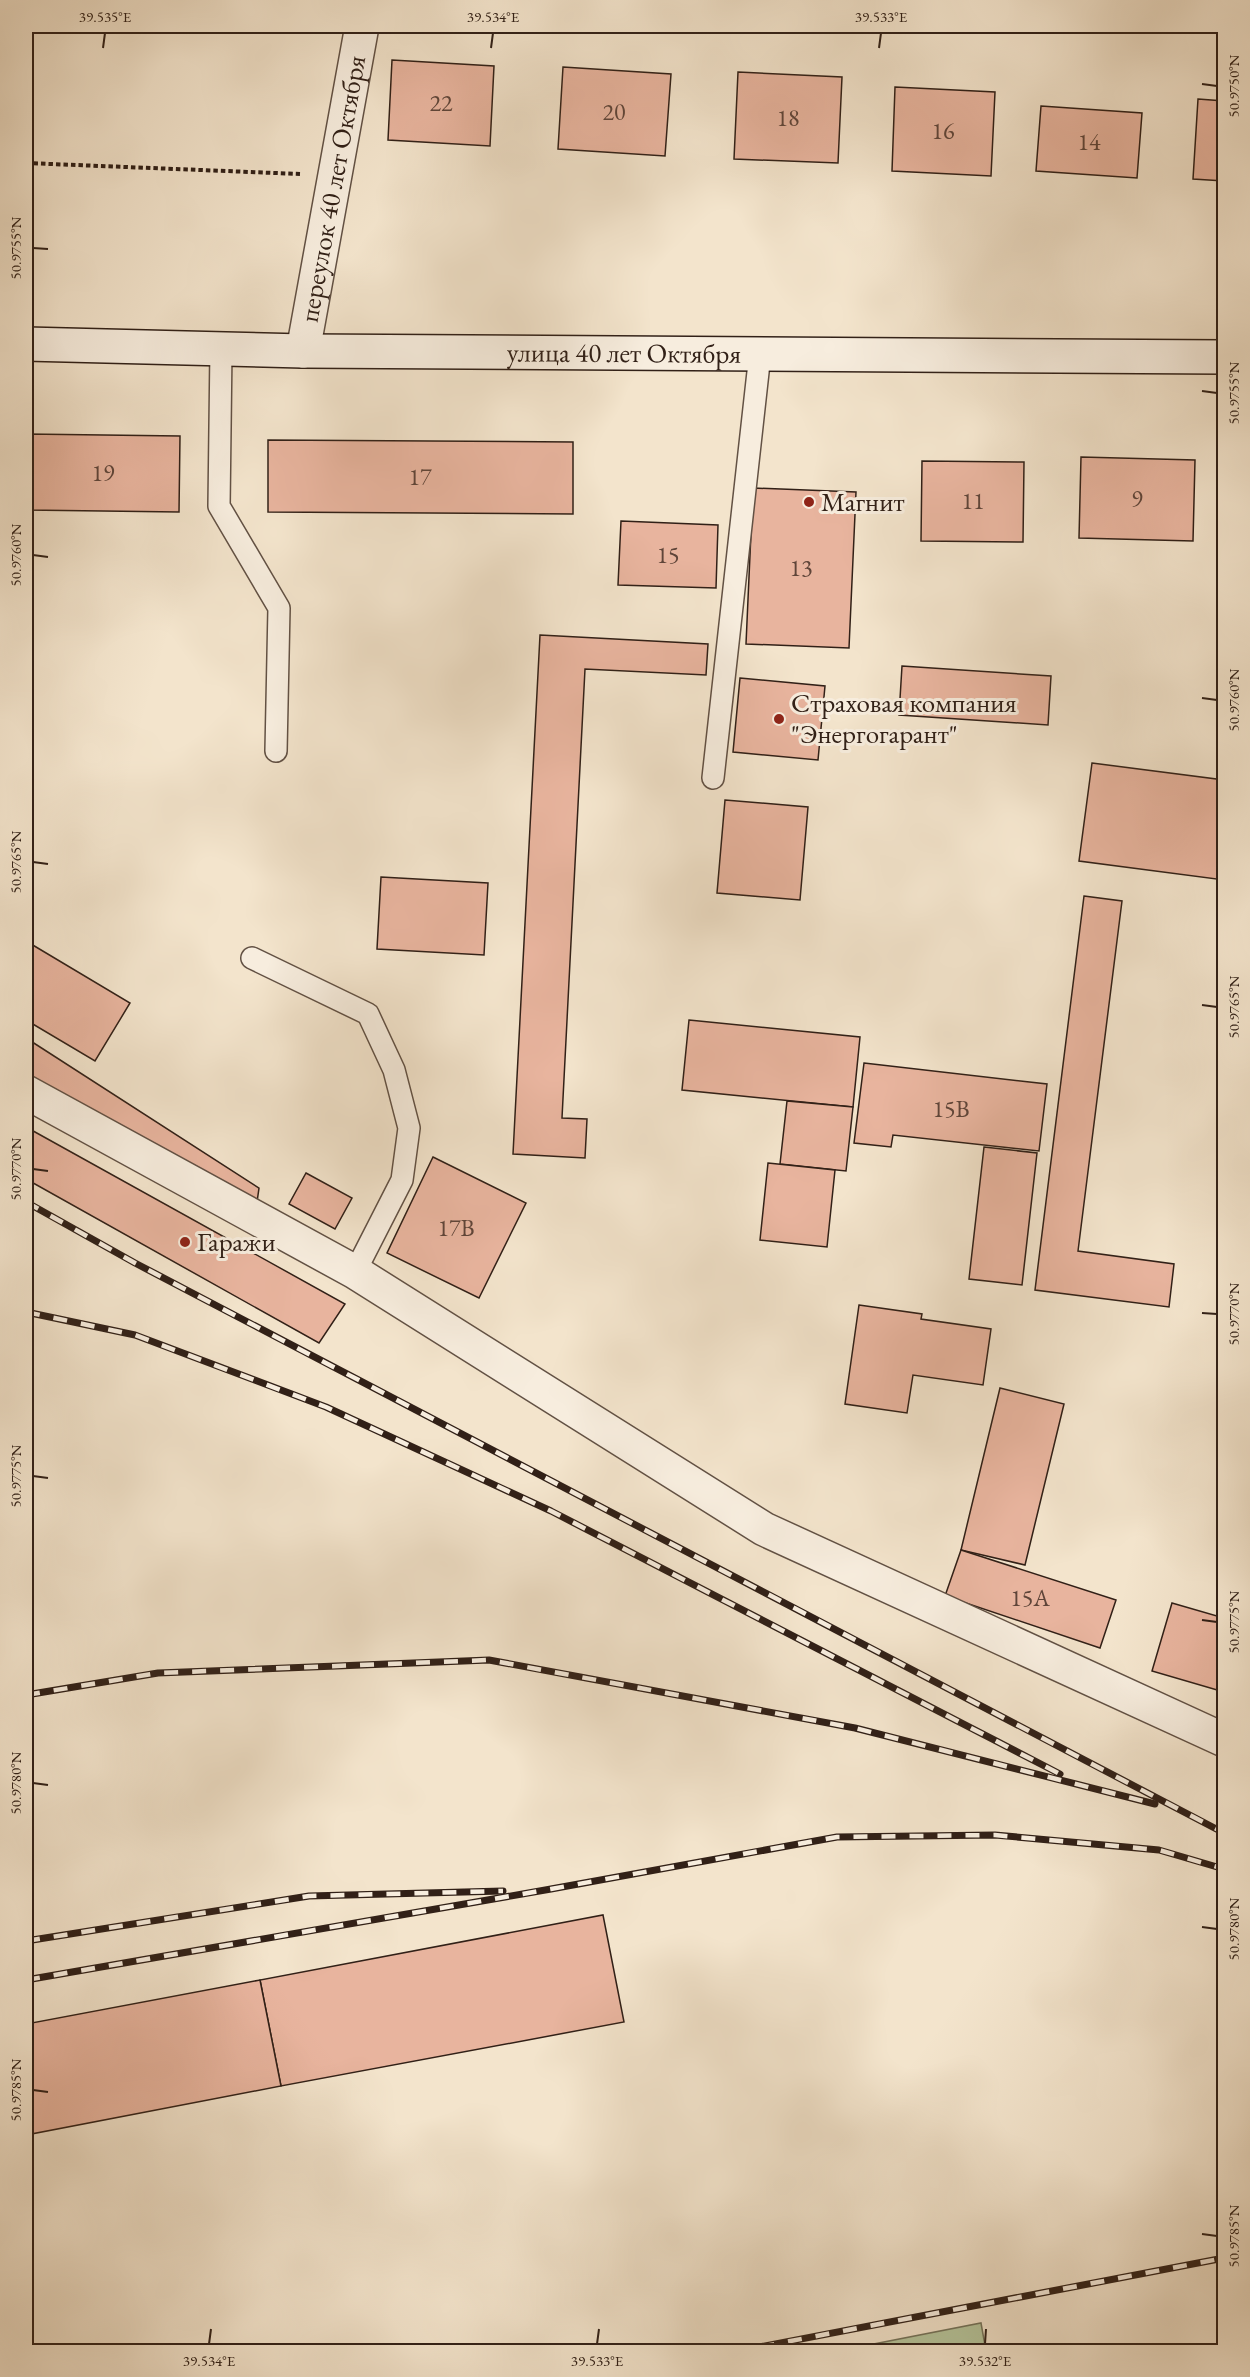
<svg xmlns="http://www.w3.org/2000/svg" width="1250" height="2377" font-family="'EB Garamond',serif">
<rect width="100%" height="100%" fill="#f3e4cc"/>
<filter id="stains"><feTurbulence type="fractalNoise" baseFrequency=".00333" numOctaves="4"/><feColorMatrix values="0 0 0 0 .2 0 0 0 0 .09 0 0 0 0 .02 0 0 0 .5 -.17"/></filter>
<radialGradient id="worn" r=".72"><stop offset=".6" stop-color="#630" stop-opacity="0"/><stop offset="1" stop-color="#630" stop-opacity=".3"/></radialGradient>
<!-- green -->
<path fill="#b5c59c" stroke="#73725a" stroke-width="1.5" d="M981 2323 986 2351H838Z"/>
<!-- building -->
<g fill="#e8b49e" stroke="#312017" stroke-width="1.5">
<path d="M392 60 494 66 490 146 388 140Z"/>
<path d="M563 67 671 74 665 156 558 149Z"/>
<path d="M738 72 842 77 838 163 734 159Z"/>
<path d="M895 87 995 92 991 176 892 171Z"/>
<path d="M1198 99 1224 101V181L1193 179Z"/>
<path d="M1041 106 1142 113 1137 178 1036 171Z"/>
<path d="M26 434 180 436 179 512 26 510Z"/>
<path d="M268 440 573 442V514L268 512Z"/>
<path d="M1081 457 1195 460 1193 541 1079 538Z"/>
<path d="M922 461 1024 462 1023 542 921 541Z"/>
<path d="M753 488 856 492 849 648 746 644Z"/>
<path d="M621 521 718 525 716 588 618 585Z"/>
<path d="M540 635 708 644 706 675 585 669 562 1118 587 1119 585 1158 513 1154Z"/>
<path d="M902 666 1051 676 1048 725 899 715Z"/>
<path d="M740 678 825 686 818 760 733 752Z"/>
<path d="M1092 763 1224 780V880L1079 861Z"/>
<path d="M725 800 808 807 800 900 717 893Z"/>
<path d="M381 877 488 883 484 955 377 949Z"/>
<path d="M1084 896 1122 901 1078 1251 1174 1264 1169 1307 1035 1290Z"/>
<path d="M26 941 130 1003 95 1061 26 1020Z"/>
<path d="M689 1020 860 1037 853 1107 682 1090Z"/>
<path d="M26 1038 259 1188 255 1216 26 1075Z"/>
<path d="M864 1063 1047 1084 1039 1151 893 1135 891 1147 854 1143Z"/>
<path d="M787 1101 853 1107 846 1171 780 1164Z"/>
<path d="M26 1127 345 1304 319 1343 26 1179Z"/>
<path d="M984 1147 1037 1153 1022 1285 969 1279Z"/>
<path d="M433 1157 526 1203 479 1298 387 1253Z"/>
<path d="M768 1163 835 1170 827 1247 760 1240Z"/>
<path d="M306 1173 352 1198 335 1229 289 1204Z"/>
<path d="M859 1305 922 1314 921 1319 991 1329 983 1385 913 1375 907 1413 845 1404Z"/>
<path d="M1000 1388 1064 1404 1025 1565 961 1550Z"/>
<path d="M961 1550 1116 1600 1100 1648 945 1596Z"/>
<path d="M1172 1603 1224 1618V1692L1152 1671Z"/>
<path d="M603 1915 624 2022 281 2086 260 1980Z"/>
<path d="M260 1980 281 2086 26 2135V2024Z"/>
</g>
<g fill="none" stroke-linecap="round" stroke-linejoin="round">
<!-- lane casing -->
<g stroke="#625144" stroke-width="24">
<g id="lane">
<path d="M221 349 219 506 279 608 276 751"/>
<path d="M713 778 760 354"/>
<path d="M252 958 368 1014 394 1070 409 1128 402 1180 355 1272"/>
</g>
</g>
<!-- street casing -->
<g stroke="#625144" stroke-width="36">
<g id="street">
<path id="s1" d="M303 351 362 26"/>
<path d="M26 1092 355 1272 764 1529 1224 1740"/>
</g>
</g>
<!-- secondary casing -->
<g stroke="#312017" stroke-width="36">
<g id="secondary">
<path id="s2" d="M26 344 303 351 1224 357"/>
</g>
</g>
<!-- path -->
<path stroke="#312017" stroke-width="4" stroke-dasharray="4.5 3" stroke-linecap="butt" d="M26 163 300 174"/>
<!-- lane -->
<use href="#lane" stroke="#f7edde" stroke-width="21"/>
<!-- street -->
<use href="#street" stroke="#f7edde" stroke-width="33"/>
<!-- secondary -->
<use href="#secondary" stroke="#f7edde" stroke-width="33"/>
<!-- rail casing -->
<g stroke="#312017" stroke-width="7">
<g id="rail">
<path d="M26 1202 135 1263 1224 1833"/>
<path d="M26 1312 135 1335 326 1407 551 1511 1060 1774"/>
<path d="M26 1695 158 1673 489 1660 855 1728 1155 1804"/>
<path d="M26 1941 309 1896 503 1891"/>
<path d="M26 1980 551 1889 837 1837 995 1835 1159 1850 1224 1869"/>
<path d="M733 2352 1224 2258"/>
</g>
</g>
<!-- rail -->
<use href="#rail" stroke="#f7edde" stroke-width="4.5" stroke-dasharray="14" stroke-linecap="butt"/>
</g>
<!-- ticks -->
<path fill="none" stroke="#312017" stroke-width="2" d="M103 48 105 33M491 48 493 33M879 48 881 33M1202 84 1217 86M33 248 48 249M1202 391 1217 393M33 555 48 557M1202 698 1217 700M33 862 48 864M1202 1005 1217 1007M33 1169 48 1171M1202 1313 1217 1314M33 1476 48 1478M1202 1620 1217 1622M33 1783 48 1785M1202 1927 1217 1929M33 2090 48 2092M1202 2234 1217 2236M209 2344 211 2329M597 2344 599 2329M985 2344 986 2329"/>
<!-- markers -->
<g fill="#8f2418" stroke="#f7edde" stroke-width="2">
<circle cx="809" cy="502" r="6"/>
<circle cx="779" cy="719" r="6"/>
<circle cx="185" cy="1242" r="6"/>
</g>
<g text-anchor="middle" stroke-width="6" stroke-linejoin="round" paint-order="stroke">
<!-- number labels -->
<g font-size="24" fill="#5f4539">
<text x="441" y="111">22</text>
<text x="614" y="120">20</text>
<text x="788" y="126">18</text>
<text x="943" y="139">16</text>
<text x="1089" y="150">14</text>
<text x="103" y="481">19</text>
<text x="420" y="485">17</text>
<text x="1137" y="507">9</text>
<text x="973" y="509">11</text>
<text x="668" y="563">15</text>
<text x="801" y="576">13</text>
<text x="951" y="1117">15В</text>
<text x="456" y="1236">17В</text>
<text x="1030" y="1606">15А</text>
</g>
<!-- street labels -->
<g font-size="27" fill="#312017" stroke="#f7edde">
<text dy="9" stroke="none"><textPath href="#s1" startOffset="165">переулок 40 лет Октября</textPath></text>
<text dy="9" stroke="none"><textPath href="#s2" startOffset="598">улица 40 лет Октября</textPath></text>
</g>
<!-- poi labels -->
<g font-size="27" fill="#312017" stroke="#f7edde" text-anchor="start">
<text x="821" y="511">Магнит</text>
<text x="791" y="712">Страховая компания<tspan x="791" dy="31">"Энергогарант"</tspan></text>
<text x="197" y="1251">Гаражи</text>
</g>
</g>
<!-- margin -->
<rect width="1250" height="2377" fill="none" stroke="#f3e4cc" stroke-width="66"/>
<rect x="33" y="33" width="1184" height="2311" fill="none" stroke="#312017" stroke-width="2"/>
<g font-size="15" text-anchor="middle" fill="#312017">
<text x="105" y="22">39.535°E</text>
<text x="493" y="22">39.534°E</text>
<text x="881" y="22">39.533°E</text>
<text transform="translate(1234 86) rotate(-90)" y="5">50.9750°N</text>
<text transform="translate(16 248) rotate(-90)" y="5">50.9755°N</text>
<text transform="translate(1234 393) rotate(-90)" y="5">50.9755°N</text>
<text transform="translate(16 555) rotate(-90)" y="5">50.9760°N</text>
<text transform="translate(1234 700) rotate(-90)" y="5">50.9760°N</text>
<text transform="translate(16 862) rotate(-90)" y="5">50.9765°N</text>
<text transform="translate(1234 1007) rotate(-90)" y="5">50.9765°N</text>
<text transform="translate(16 1169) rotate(-90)" y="5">50.9770°N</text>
<text transform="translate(1234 1314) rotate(-90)" y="5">50.9770°N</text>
<text transform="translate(16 1476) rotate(-90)" y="5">50.9775°N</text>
<text transform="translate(1234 1622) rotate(-90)" y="5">50.9775°N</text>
<text transform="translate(16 1783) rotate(-90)" y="5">50.9780°N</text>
<text transform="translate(1234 1929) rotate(-90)" y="5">50.9780°N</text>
<text transform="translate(16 2090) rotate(-90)" y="5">50.9785°N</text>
<text transform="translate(1234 2236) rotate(-90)" y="5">50.9785°N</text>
<text x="209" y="2366">39.534°E</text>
<text x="597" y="2366">39.533°E</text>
<text x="985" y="2366">39.532°E</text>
</g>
<rect width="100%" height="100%" filter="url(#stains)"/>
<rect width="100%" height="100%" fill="url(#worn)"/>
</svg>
